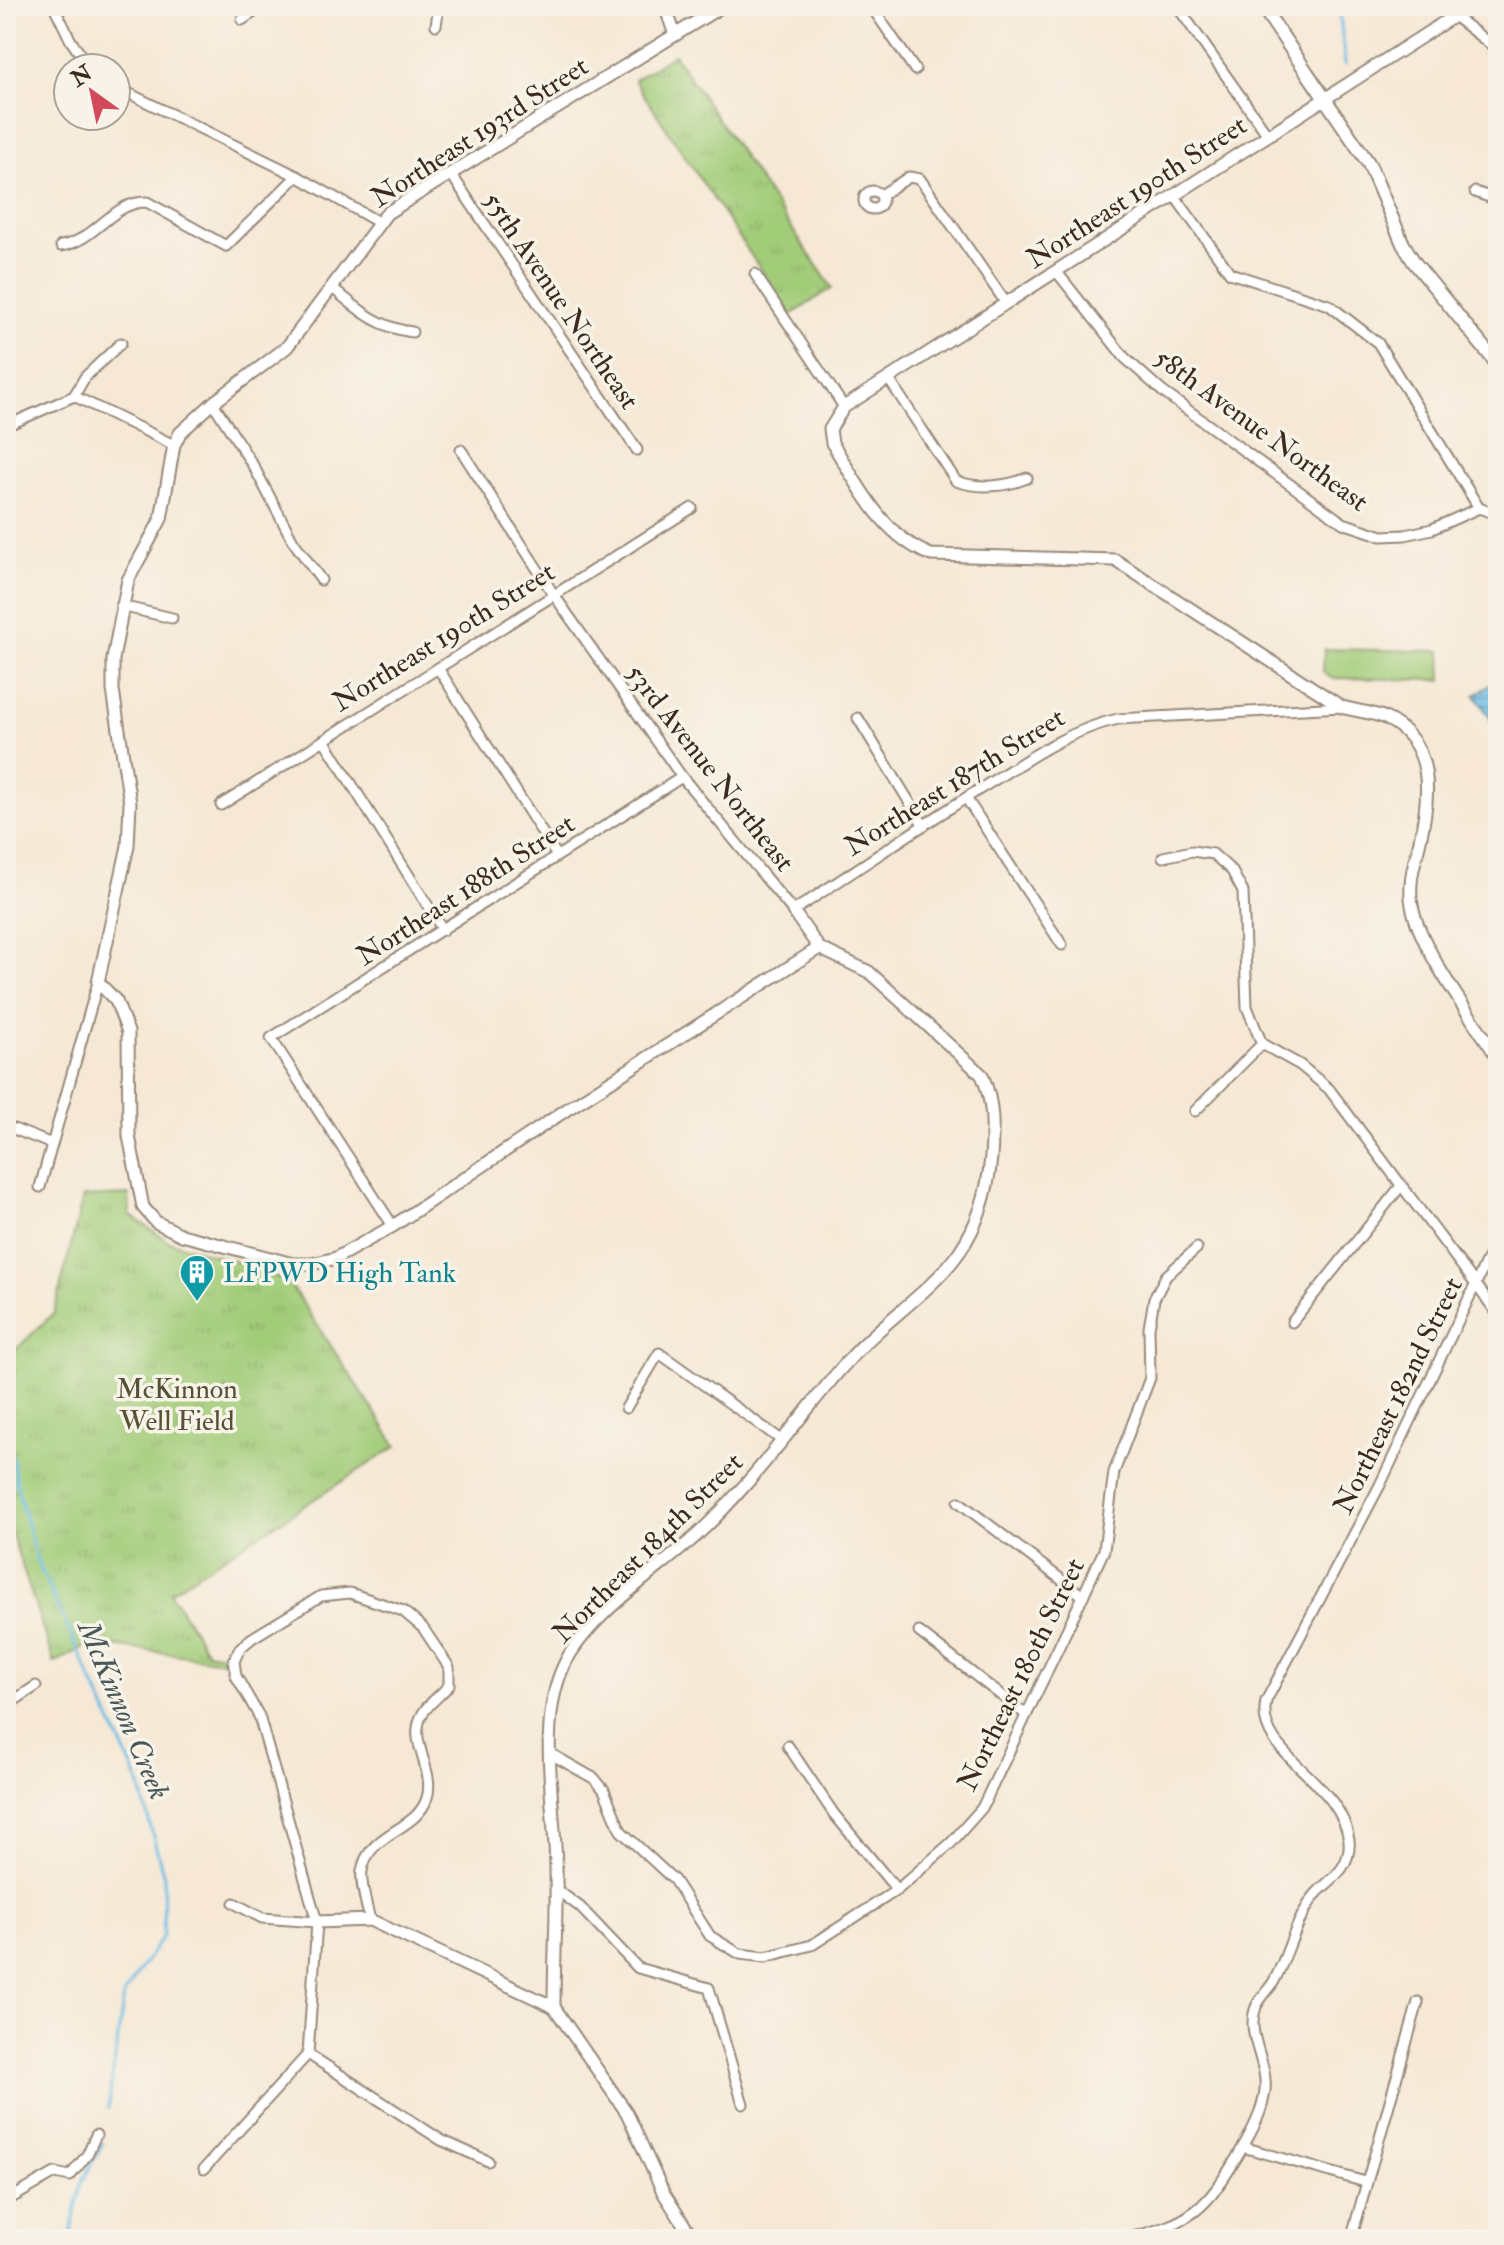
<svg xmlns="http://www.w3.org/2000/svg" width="1504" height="2245" font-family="'IM FELL Double Pica',serif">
<defs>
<pattern id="grass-tufts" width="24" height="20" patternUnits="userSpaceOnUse" patternTransform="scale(2)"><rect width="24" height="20" fill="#a1cc78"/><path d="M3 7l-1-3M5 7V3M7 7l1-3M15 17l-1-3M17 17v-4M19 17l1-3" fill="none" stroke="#8caf67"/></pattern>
<pattern id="water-rules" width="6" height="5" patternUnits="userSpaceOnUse" patternTransform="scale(2)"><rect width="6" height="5" fill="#6abde6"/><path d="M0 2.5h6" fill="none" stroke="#589aba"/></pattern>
</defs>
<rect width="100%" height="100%" fill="#f7f3e8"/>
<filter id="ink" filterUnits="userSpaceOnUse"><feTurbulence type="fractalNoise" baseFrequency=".0125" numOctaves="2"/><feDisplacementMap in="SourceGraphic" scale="16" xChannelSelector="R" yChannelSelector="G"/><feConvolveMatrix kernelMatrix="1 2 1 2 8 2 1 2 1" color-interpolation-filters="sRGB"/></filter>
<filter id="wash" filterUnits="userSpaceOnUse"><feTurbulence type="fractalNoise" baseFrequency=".006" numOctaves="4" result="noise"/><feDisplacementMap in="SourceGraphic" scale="32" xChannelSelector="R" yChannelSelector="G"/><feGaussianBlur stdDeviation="1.8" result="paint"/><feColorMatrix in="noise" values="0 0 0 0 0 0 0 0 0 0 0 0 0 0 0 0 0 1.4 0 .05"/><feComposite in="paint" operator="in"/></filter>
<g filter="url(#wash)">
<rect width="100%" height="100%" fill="#f6e8d5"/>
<!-- grass -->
<g fill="url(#grass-tufts)" stroke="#6e7b4b" stroke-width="2">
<path d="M674 54 832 288 791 315 634 80Z"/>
<path d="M129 1195 130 1215 168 1241 260 1269 290 1284 397 1446 170 1592 207 1652 224 1655 223 1661 92 1643 54 1663 6 1517V1359L54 1313 83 1197Z"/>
</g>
<!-- pitch -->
<path fill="#a1cc78" stroke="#6e7b4b" stroke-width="2" d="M1324 649 1441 651 1442 680 1331 678 1323 672Z"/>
<!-- water -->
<path fill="url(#water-rules)" stroke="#527482" stroke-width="2" d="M1493 683 1498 691 1496 727 1475 695Z"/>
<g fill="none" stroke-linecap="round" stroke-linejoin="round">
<!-- stream -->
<g stroke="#6abde6" stroke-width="3">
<path d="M1339 6 1345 64"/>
<path d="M6 1418 18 1491 37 1561 138 1780 164 1877 163 1936 124 1994 108 2108"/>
<path d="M70 2239 81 2183 103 2143"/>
</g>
</g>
</g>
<g filter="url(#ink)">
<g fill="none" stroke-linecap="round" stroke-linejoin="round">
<!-- minor casing -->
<g stroke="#98897a" stroke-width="13">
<g id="minor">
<path d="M54 6 71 41 90 68"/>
<path d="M871 6 915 70"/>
<path d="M1177 6 1267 134"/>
<path d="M1454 16 1498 50"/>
<path d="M242 20 263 6"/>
<path d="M436 25 439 6"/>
<path d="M116 87 297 176 378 222"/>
<path d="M451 174 637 450"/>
<circle cx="873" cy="200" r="9"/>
<path d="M1475 192 1498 200"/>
<path d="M881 195 909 177 920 179 1006 303"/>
<path d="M1174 195 1230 273 1329 305 1378 343 1479 508 1498 515"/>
<path d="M61 246C96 241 112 201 147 202L226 246 297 176"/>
<path d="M1056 271 1125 358 1163 392 1343 523 1382 536 1405 535 1432 529 1479 508"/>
<path d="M755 274 844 407"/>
<path d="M334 289C358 310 380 328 412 332"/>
<path d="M888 378 956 481C978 489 1006 487 1027 478"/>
<path d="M74 396 174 445"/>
<path d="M213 403 254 467 293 541 321 580"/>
<path d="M6 426 74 396 85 377 121 343"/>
<path d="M461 450 554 595 682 777 793 911C858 869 922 825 988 784 1030 758 1069 730 1118 719L1342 707"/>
<path d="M121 606 172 618"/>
<path d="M438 668 557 856"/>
<path d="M858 718 924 826"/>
<path d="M324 740 443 930"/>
<path d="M966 798 1062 945"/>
<path d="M221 805 692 508"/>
<path d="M1163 857 1192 851 1213 854 1232 871 1243 892 1247 1007 1262 1044 1300 1065 1329 1089 1498 1314"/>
<path d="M1195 1111 1262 1044"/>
<path d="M6 1126 52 1144"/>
<path d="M40 1187 98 982"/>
<path d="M393 1226 271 1038 682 777"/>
<path d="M1292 1322 1400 1187"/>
<path d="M626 1408 659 1353 783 1441"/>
<path d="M959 1502 1083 1596"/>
<path d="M1494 1626 1498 1621"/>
<path d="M919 1632 1024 1713"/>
<path d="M6 1706 36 1686"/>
<path d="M788 1746 834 1814 897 1890"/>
<path d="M551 1754 595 1779 604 1790 621 1831 674 1880 710 1936 740 1954 765 1957 812 1945 897 1890 951 1843 982 1808 1083 1596 1104 1550 1114 1472 1150 1378 1149 1328 1154 1299 1166 1276 1197 1248"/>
<path d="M557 1890 580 1907 638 1968 709 1988 743 2104"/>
<path d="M234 1903 262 1918 317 1922"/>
<path d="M308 2054 317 1922 259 1716 236 1676 234 1661 240 1648 252 1638 321 1596 350 1593 403 1611 423 1628 449 1667V1685C441 1695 429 1703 423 1713 406 1741 436 1769 427 1798 417 1831 368 1832 362 1871 360 1885 367 1906 370 1920"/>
<path d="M1243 2147 1365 2182"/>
<path d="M204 2169 308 2054 441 2140 488 2161"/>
<path d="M6 2201 55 2173 70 2176 87 2155 96 2135"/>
<path d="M1125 2239C1193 2222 1205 2211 1240 2152 1251 2133 1263 2112 1265 2090 1268 2062 1245 2034 1256 2007 1260 1997 1269 1990 1274 1981 1288 1955 1294 1925 1312 1899 1320 1887 1334 1880 1342 1868 1348 1859 1350 1850 1349 1840 1340 1778 1254 1755 1266 1701L1380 1485 1498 1237"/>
<path d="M1351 2239 1418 2002"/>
</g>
</g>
<!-- tertiary casing -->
<g stroke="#98897a" stroke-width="15">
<g id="tertiary">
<path d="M665 6 675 35"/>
<path d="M722 6 387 213 287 347 213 403 180 433 174 445 161 519 128 580 113 659V690L130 803 128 846 98 982 116 1001 128 1032 129 1136 143 1207 156 1222 182 1235 293 1264H312L336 1258 393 1226 569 1108 819 948"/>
<path d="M1454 16 844 407 830 429 832 443C859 486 881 535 931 555L1115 560 1342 707C1355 711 1371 712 1383 717 1437 741 1430 798 1419 845 1414 864 1408 884 1412 905 1419 948 1473 1019 1498 1058"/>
<path d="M317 1922 370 1920 554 2007 627 2113 663 2192 693 2239"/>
<path d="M554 2007C554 1961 557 1914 556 1868 555 1806 537 1722 564 1665 588 1615 656 1572 697 1535 750 1486 792 1426 839 1371 906 1291 980 1278 991 1157 993 1127 994 1103 982 1075L869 972 819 948 793 911"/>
</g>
</g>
<!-- secondary casing -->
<g stroke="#98897a" stroke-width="16">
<path id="secondary" d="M1262 6 1369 164 1403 244 1414 262 1498 365"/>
</g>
<!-- minor -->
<use href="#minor" stroke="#fff" stroke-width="9"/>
<!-- tertiary -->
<use href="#tertiary" stroke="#fff" stroke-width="11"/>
<!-- secondary -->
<use href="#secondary" stroke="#fff" stroke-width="12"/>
</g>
</g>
<!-- icons -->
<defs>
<g id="building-pin" transform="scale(1.8)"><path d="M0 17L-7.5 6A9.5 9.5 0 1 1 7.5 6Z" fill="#0f9aa8" stroke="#f7f3e8"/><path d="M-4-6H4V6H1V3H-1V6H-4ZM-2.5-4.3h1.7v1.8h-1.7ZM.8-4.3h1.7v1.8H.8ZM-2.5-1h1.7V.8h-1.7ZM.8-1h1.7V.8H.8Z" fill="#fff"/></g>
</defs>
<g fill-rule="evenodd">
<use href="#building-pin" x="197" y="1272"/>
</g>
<g text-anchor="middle" stroke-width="7" stroke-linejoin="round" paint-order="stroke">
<!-- street labels -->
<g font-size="28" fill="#3b2a1e" stroke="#f7f3e8">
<text transform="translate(479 131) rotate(-33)" y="10">Northeast 193rd Street</text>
<text transform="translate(1136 191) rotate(-33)" y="10">Northeast 190th Street</text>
<text transform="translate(562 300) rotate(56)" y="10">55th Avenue Northeast</text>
<text transform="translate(1262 429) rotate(36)" y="10">58th Avenue Northeast</text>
<text transform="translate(443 636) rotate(-32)" y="10">Northeast 190th Street</text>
<text transform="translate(711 767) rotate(52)" y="10">53rd Avenue Northeast</text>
<text transform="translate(954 781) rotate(-32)" y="10">Northeast 187th Street</text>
<text transform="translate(465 889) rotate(-33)" y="10">Northeast 188th Street</text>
<text transform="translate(1397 1395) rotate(-64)" y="10">Northeast 182nd Street</text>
<text transform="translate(647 1547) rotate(-45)" y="10">Northeast 184th Street</text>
<text transform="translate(1020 1674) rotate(-64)" y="10">Northeast 180th Street</text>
</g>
<!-- culture labels -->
<g font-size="28" fill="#0d838f" stroke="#f7f3e8" text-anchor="start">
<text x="223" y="1282">LFPWD High Tank</text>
</g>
<!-- park labels -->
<g font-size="28" fill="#545234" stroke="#f7f3e8">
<text x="177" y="1398">McKinnon<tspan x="177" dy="32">Well Field</tspan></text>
</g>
<!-- water labels -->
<g font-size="30" font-style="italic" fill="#49565a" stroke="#f7f3e8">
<text transform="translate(124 1710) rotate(67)" y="10">McKinnon Creek</text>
</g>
</g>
<!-- margin -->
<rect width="1504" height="2245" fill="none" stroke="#f7f3e8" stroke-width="32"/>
<!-- north arrow -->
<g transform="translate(92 92) rotate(327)"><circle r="38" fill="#f7f3e8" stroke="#aca397" stroke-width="2"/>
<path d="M0-6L14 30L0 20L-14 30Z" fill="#d1495b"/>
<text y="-12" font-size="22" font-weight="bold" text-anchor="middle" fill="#3b2a1e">N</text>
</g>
</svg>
